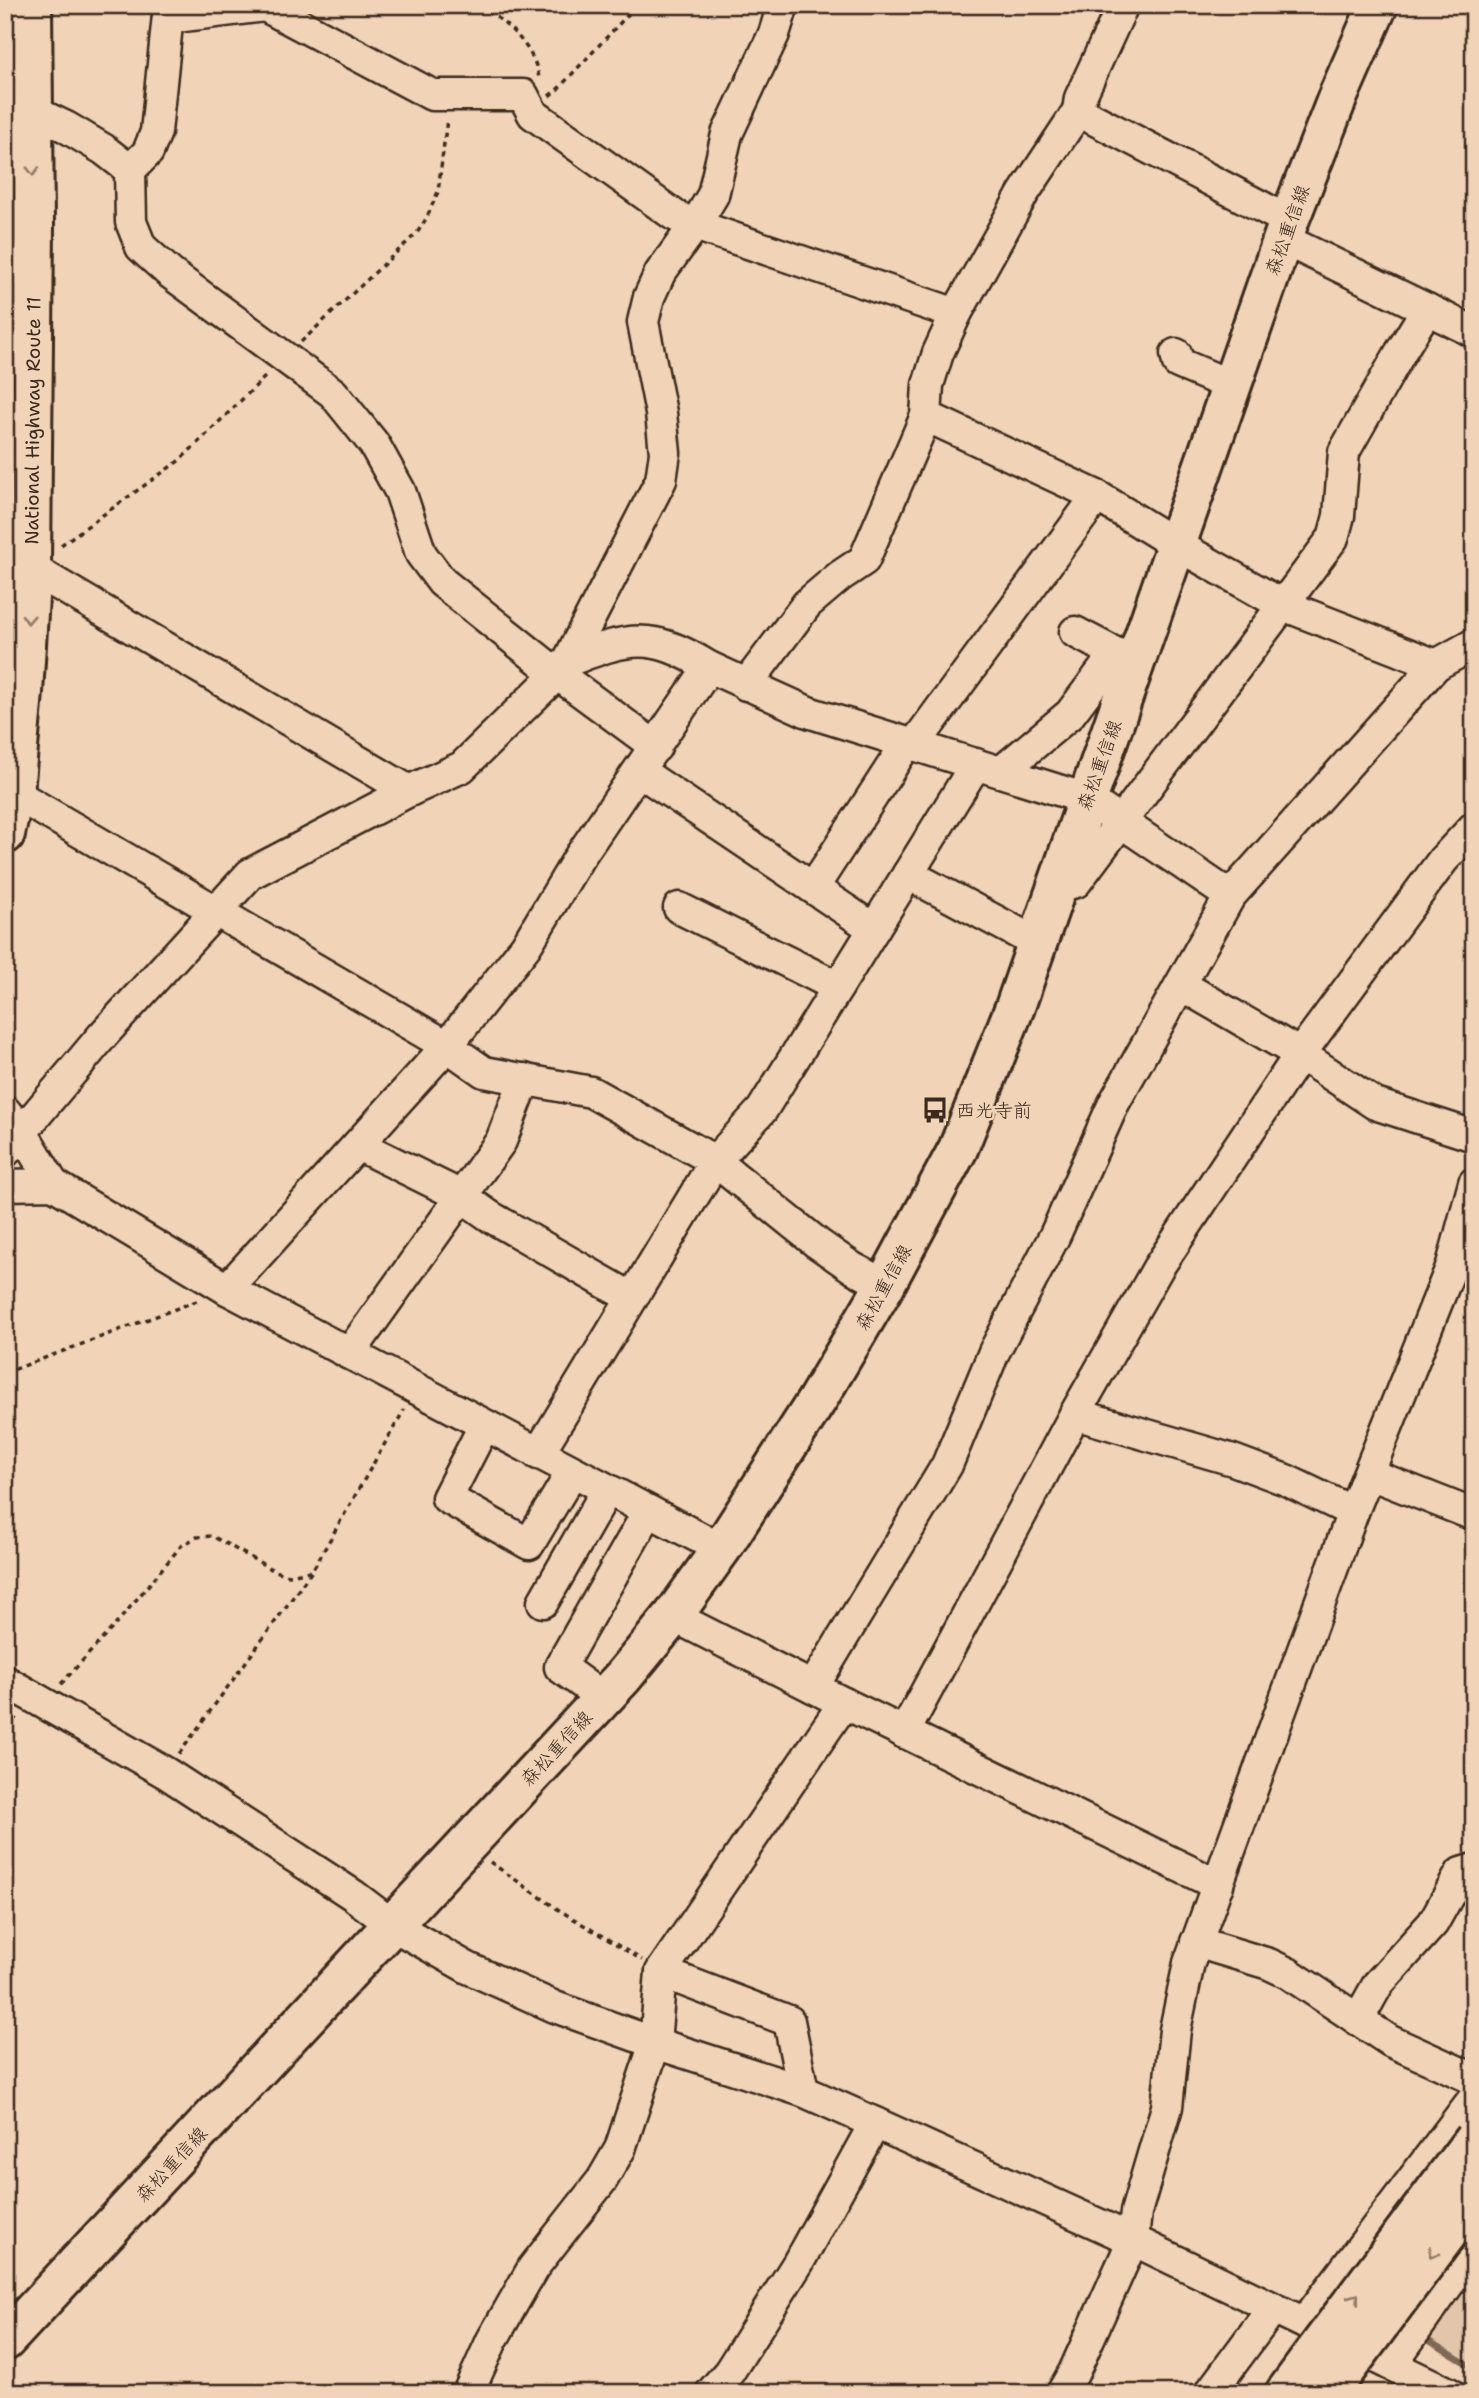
<svg xmlns="http://www.w3.org/2000/svg" width="1479" height="2398" font-family="'Shantell Sans','Klee One',sans-serif">
<rect width="100%" height="100%" fill="#f1d3b7"/>
<filter id="ink" filterUnits="userSpaceOnUse"><feTurbulence type="fractalNoise" baseFrequency=".0143" numOctaves="2"/><feDisplacementMap in="SourceGraphic" scale="14" xChannelSelector="R" yChannelSelector="G"/><feConvolveMatrix kernelMatrix="1 2 1 2 8 2 1 2 1" color-interpolation-filters="sRGB"/></filter>
<g filter="url(#ink)">
<!-- built -->
<path fill="#e2c5aa" d="M1474 2269V2364L1426 2335Z"/>
<g fill="none" stroke-linecap="round" stroke-linejoin="round">
<!-- stream -->
<g stroke="#7e6857" stroke-width="6">
<path d="M1421 2336 1474 2368"/>
<path d="M1473 2378 1474 2376"/>
</g>
<!-- minor casing -->
<g stroke="#3b2a1e" stroke-width="35">
<g id="minor">
<path d="M1123 5 1080 98 1078 111 1289 221"/>
<path d="M168 18 265 6 432 95H523L533 114 674 215 695 225 956 314"/>
<path d="M5 98 66 127 103 149 130 170 131 222 141 247 170 273 333 393 374 444 400 491 421 554 442 582 557 674 656 747"/>
<path d="M130 170 148 152 156 132 169 5"/>
<path d="M1283 239 1474 332"/>
<path d="M1176 354 1178 363 1232 386"/>
<path d="M926 416 1097 496 1177 545 1283 605 1436 665"/>
<path d="M5 553 409 791"/>
<path d="M1075 632 1134 663"/>
<path d="M568 661C629 637 651 631 709 667"/>
<path d="M746 685 807 604 840 576 864 560 926 416 928 385 938 353 956 314 1023 194 1078 111"/>
<path d="M914 745 1097 496"/>
<path d="M639 771 874 929"/>
<path d="M1001 772 1070 714 1116 653"/>
<path d="M5 788 447 1046 484 1072 591 1092 715 1161 817 1243 853 1268 885 1285"/>
<path d="M908 874 1037 943"/>
<path d="M1056 887 1076 882 1333 538 1339 516 1344 452 1400 353 1427 309"/>
<path d="M813 888 907 743"/>
<path d="M679 908 838 987"/>
<path d="M1181 985 1300 1054 1375 1104 1474 1136"/>
<path d="M5 1111 22 1132 53 1184"/>
<path d="M358 1145 461 1196 491 1217 632 1298"/>
<path d="M5 1152 103 1035 250 874 409 791 462 767 557 674 568 661 661 480 665 453 661 413 643 322 649 297 660 273 695 225 713 195 727 134 774 34 783 5"/>
<path d="M5 1185 53 1184 227 1289 721 1549"/>
<path d="M227 1289 447 1046 526 946 578 859 709 667 808 712 1087 799 1230 896"/>
<path d="M349 1354 501 1141 525 1079"/>
<path d="M1075 1414 1233 1460 1286 1480 1353 1512"/>
<path d="M484 1426 447 1498 529 1544 572 1472"/>
<path d="M538 1454 715 1161 762 1110 976 764"/>
<path d="M1370 1474 1474 1515"/>
<path d="M543 1602 607 1490"/>
<path d="M673 1616 844 1703 1218 1885"/>
<path d="M5 1681 166 1773 353 1895 394 1926 468 1968 555 2007 655 2043 803 2091 875 2123 1133 2240 1449 2393"/>
<path d="M813 1687 947 1465 994 1352 1055 1235 1114 1103 1230 896 1436 665 1474 644"/>
<path d="M603 1698 560 1667 648 1512"/>
<path d="M904 1733 1075 1414 1158 1268 1300 1054 1443 860 1474 827"/>
<path d="M1196 1942 1269 1964 1288 1973 1390 2041 1474 2079"/>
<path d="M661 1972 789 2021 803 2091"/>
<path d="M1358 2020 1378 1984 1433 1923 1461 1873 1474 1869"/>
<path d="M1305 2322 1474 2098"/>
<path d="M1391 2365 1474 2248"/>
<path d="M468 2393 492 2340 533 2268 602 2180 620 2149 655 2043 661 1972 844 1703"/>
<path d="M711 2393 729 2372 798 2263 875 2123"/>
<path d="M1062 2393 1074 2372 1133 2240 1136 2212 1167 2107 1175 2030 1189 1963 1353 1512 1452 1265 1474 1183"/>
<path d="M1210 2393 1273 2308"/>
</g>
</g>
<!-- major casing -->
<g stroke="#3b2a1e" stroke-width="44">
<path id="major" d="M5 2341 623 1677 673 1616 721 1549 817 1400 885 1285 958 1149 1015 1007 1289 221 1339 94 1378 5"/>
</g>
<!-- highway casing -->
<g stroke="#3b2a1e" stroke-width="44">
<g id="highway">
<path id="s1" d="M5 834 14 792 23 692 31 566 34 226 32 5"/>
<path d="M1285 2393 1315 2352"/>
<path d="M1328 2393 1344 2372"/>
</g>
</g>
<!-- path -->
<g stroke="#3b2a1e" stroke-width="3.5" stroke-dasharray="5 5" stroke-linecap="butt">
<path d="M480 5C506 23 534 45 539 78"/>
<path d="M549 96 558 89 637 5"/>
<path d="M301 342 417 233 426 219 438 192 447 119"/>
<path d="M61 545 180 460 268 374"/>
<path d="M5 1373 199 1300"/>
<path d="M61 1684 117 1623 181 1546 197 1537 212 1536 275 1571 289 1575 310 1571"/>
<path d="M5 1727 18 1716"/>
<path d="M179 1754 312 1571 404 1410"/>
<path d="M490 1862 559 1910 642 1960"/>
</g>
<!-- minor -->
<use href="#minor" stroke="#f1d3b7" stroke-width="30"/>
<!-- major -->
<use href="#major" stroke="#f1d3b7" stroke-width="38"/>
<!-- highway -->
<use href="#highway" stroke="#f1d3b7" stroke-width="38"/>
<!-- highway-bridge casing -->
<g stroke="#3b2a1e" stroke-width="44" stroke-linecap="butt">
<g id="highway-bridge">
<path d="M1315 2352 1474 2139"/>
<path d="M1344 2372 1474 2198"/>
</g>
</g>
<!-- highway-bridge -->
<use href="#highway-bridge" stroke="#f1d3b7" stroke-width="38"/>
</g>
<!-- one-way arrows -->
<defs><path id="oneway-chevron" d="M-2-3.5L2.5 0L-2 3.5" fill="none" stroke-width="1.6" stroke-linecap="round" stroke-linejoin="round" transform="scale(1.75)"/></defs>
<g stroke="#967e6a">
<use href="#oneway-chevron" transform="translate(33 171) rotate(89)"/>
<use href="#oneway-chevron" transform="translate(28 619) rotate(93)"/>
<use href="#oneway-chevron" transform="translate(1433 2253) rotate(127)"/>
<use href="#oneway-chevron" transform="translate(1355 2298) rotate(-53)"/>
</g>
</g>
<!-- icons -->
<defs>
<g id="bus-bare" transform="scale(2.1)"><path d="M-5-6H5V4H4V6H2V4H-2V6H-4V4H-5ZM-3.5-4V0h7V-4ZM-3.5 1.2v1.5H-2V1.2ZM2 1.2v1.5H3.5V1.2Z" fill="#3b2a1e" stroke="#f1d3b7" stroke-width="2.5" paint-order="stroke"/></g>
</defs>
<g fill-rule="evenodd">
<use href="#bus-bare" x="935" y="1110"/>
</g>
<g text-anchor="middle" stroke-width="5" stroke-linejoin="round" paint-order="stroke">
<!-- street labels -->
<g font-size="19" fill="#3b2a1e" stroke="#f1d3b7">
<text transform="translate(1287 230) rotate(-70)" y="7">森松重信線</text>
<text dy="7" stroke="none"><textPath href="#s1" startOffset="415">National Highway Route 11</textPath></text>
<text transform="translate(1099 765) rotate(-70)" y="7">森松重信線</text>
<text transform="translate(883 1287) rotate(-61)" y="7">森松重信線</text>
<text transform="translate(556 1748) rotate(-47)" y="7">森松重信線</text>
<text transform="translate(171 2164) rotate(-47)" y="7">森松重信線</text>
</g>
<!-- poi labels -->
<g font-size="19" fill="#3b2a1e" stroke="#f1d3b7" text-anchor="start">
<text x="956" y="1117">西光寺前</text>
</g>
</g>
<!-- margin -->
<rect width="1479" height="2398" fill="none" stroke="#f1d3b7" stroke-width="28"/>
<rect x="14" y="14" width="1451" height="2370" fill="none" stroke="#3b2a1e" stroke-width="2.5" filter="url(#ink)"/>
</svg>
